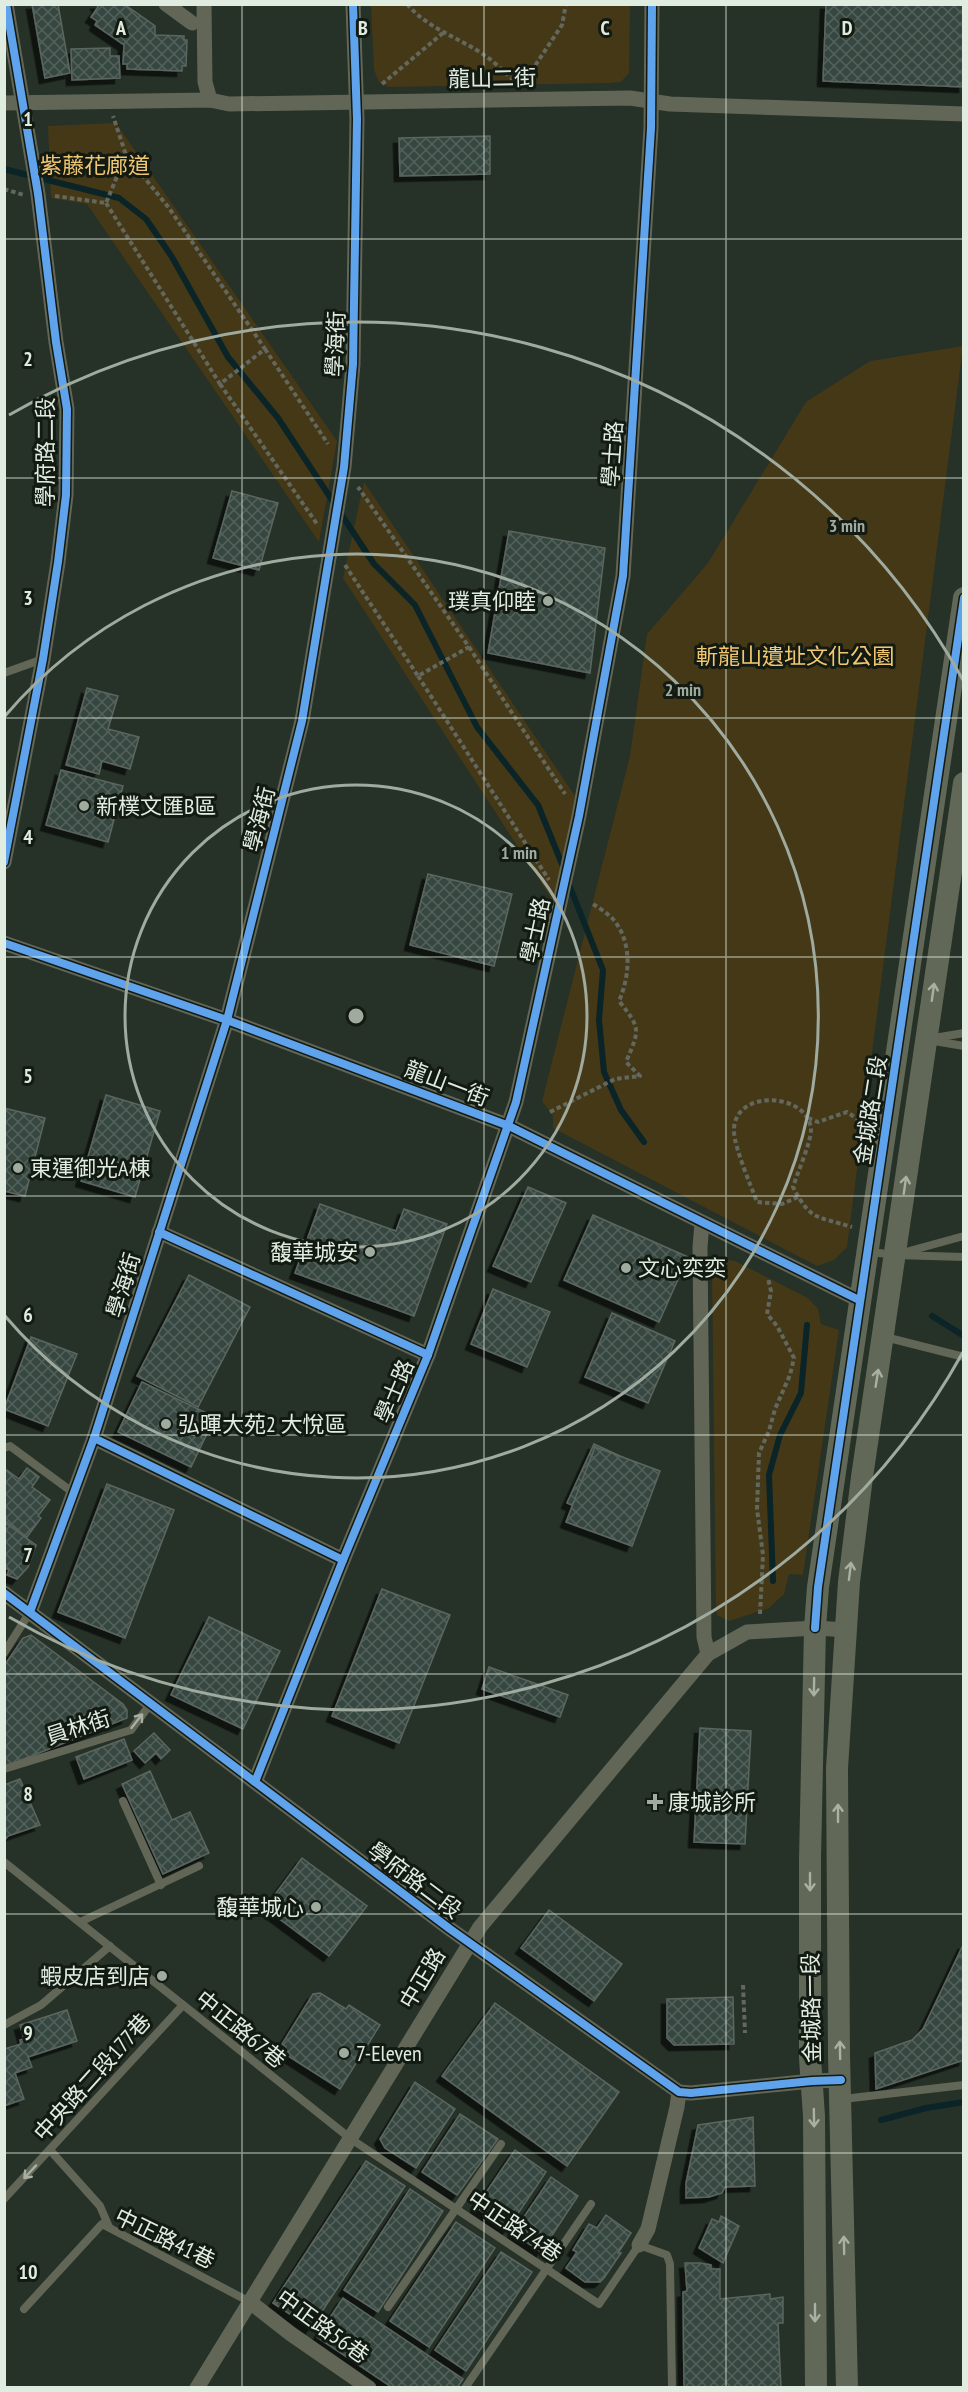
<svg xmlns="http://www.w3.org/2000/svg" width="968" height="2392" font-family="'PT Sans Narrow','Noto Sans TC',sans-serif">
<defs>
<pattern id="building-cross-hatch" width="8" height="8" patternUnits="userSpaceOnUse" patternTransform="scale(1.5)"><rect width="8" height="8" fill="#364740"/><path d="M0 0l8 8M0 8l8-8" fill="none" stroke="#53625b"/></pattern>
<filter id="shadow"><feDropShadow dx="-5.5" dy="5.5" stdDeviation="0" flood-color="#0009"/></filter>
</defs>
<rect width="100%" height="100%" fill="#263127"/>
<!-- green -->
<g fill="#453817">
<path d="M371 5H630L629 73 621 82 609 83 389 87 379 82 374 70Z"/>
<path d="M116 123 337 441 319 542 87 204 51 198 48 126Z"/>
<path d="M963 346 847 1247 834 1260 817 1266 553 1128V1116L542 1101 630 756 647 634 708 563 806 402 870 361Z"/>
<path d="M364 482 577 799 553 901 343 578Z"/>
<path d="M722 1259 735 1261 808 1298 818 1309 821 1324 839 1330 803 1575 789 1574 784 1594 769 1608 729 1621 717 1615 716 1610 712 1270Z"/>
</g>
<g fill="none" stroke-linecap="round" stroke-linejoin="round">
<!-- stream -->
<g stroke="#0a2427" stroke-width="6">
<path d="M4 169 119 198 146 219 172 257 228 357 278 418 374 564 415 605 477 727 538 805 564 869"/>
<path d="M568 882 603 970 599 1020 604 1072 621 1110 644 1142"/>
<path d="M932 1316 964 1336"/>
<path d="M773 1581 769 1475 780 1435 801 1393 807 1325"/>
<path d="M881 2120 926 2108 964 2102"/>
</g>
</g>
<!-- building -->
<g fill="url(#building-cross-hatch)" stroke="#5b6660" stroke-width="1.5" filter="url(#shadow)">
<path d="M32 4H58L70 73 45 78Z"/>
<path d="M124 4 155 26V35L184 36V40H187L186 66H182V71L127 69V64H123L124 45 95 25 97 21 91 17 98 7 96 4Z"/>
<path d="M826 4H964V87L823 81Z"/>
<path d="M110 48V56H119L120 78 72 80 71 49Z"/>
<path d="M490 136V174L400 176 399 138Z"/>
<path d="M232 491 278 503 259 570 213 558Z"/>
<path d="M509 531 605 548 590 673 488 653Z"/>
<path d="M87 688 118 696 108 729 139 737 130 769 102 761 99 774 66 765Z"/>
<path d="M61 770 123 786 108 842 46 825Z"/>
<path d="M428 874 512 894 494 966 410 945Z"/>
<path d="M106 1095 160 1111 135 1197 81 1181Z"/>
<path d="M4 1108 45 1118 25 1196 4 1191Z"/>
<path d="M528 1187 566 1203 531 1282 493 1266Z"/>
<path d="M320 1204 396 1231 404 1209 447 1224 414 1316 295 1273Z"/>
<path d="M593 1215 688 1257 659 1322 564 1280Z"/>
<path d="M189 1275 250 1307 198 1407 137 1376Z"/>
<path d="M493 1289 550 1312 527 1367 471 1344Z"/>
<path d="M612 1313 675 1341 648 1403 585 1377Z"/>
<path d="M31 1337 77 1354 48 1426 4 1409Z"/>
<path d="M142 1382 215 1417 191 1467 118 1432Z"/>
<path d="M594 1444 653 1471 626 1530 567 1503Z"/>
<path d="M595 1447 660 1471 632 1546 566 1522Z"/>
<path d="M4 1468 19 1479 27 1468 39 1477 32 1487 50 1500 38 1516 41 1518 27 1537 4 1520Z"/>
<path d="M107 1484 174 1510 125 1638 58 1612Z"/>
<path d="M4 1522 36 1545 28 1567 17 1579 7 1575 9 1570 4 1567Z"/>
<path d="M382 1589 450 1615 399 1743 332 1716Z"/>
<path d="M209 1617 280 1651 243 1729 171 1695Z"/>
<path d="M31 1635 123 1704 127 1710V1718L4 1767V1666L23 1638Z"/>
<path d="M489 1667 568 1695 560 1717 482 1689Z"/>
<path d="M700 1728 751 1731 745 1844 694 1842Z"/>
<path d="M154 1733 170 1750 161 1759 156 1753 145 1763 134 1751Z"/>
<path d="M124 1739 132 1760 84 1779 76 1757Z"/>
<path d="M150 1771 172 1820 190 1812 209 1853 163 1874 122 1784Z"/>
<path d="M20 1779 40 1825 8 1836 4 1841V1785Z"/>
<path d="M302 1858 367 1906 329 1956 265 1908Z"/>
<path d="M549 1910 622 1964 594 2001 521 1948Z"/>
<path d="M964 1943V2060L876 2089 875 2053 912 2040 923 2029Z"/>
<path d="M320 1993 346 2009 349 2005 380 2025 340 2089 282 2052 286 2047 282 2044 313 1994Z"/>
<path d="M733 1997 734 2044 674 2045 667 2038V1999Z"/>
<path d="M495 2003 619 2092 567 2166 442 2076Z"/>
<path d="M67 2010 77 2041 28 2057 32 2067 15 2073 24 2099 4 2106V2049L21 2044 20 2040 24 2039 20 2025Z"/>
<path d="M415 2082 455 2109 416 2168 385 2148 380 2139Z"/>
<path d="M460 2114 498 2139 457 2195 422 2172Z"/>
<path d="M753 2117 755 2186 725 2187 722 2193 709 2197 686 2198V2183L698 2125Z"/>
<path d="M515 2150 546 2172 507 2230 476 2207Z"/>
<path d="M366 2161 405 2186 311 2328 273 2303Z"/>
<path d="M551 2177 578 2196 541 2252 513 2233Z"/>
<path d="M410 2189 443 2211 378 2312 344 2290Z"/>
<path d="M606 2215 631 2233 618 2253H621L604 2278 600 2282H585L566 2268 577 2252 573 2250 589 2224 597 2228Z"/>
<path d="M721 2216 739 2226 723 2263 699 2248 712 2219 719 2222Z"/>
<path d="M456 2222 495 2248 429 2347 390 2321Z"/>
<path d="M501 2252 532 2272 466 2371 435 2350Z"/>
<path d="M685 2263H700L711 2265V2269H720V2299L770 2294V2299L783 2297V2323H778L781 2388H684L683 2292 687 2291Z"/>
<path d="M343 2298 463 2379 457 2388H393L317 2337Z"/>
</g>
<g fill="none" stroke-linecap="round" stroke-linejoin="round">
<!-- path -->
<g stroke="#63685e" stroke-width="4" stroke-dasharray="4.5 3" stroke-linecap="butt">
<path d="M407 4C429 30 461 38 487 57 497 64 506 74 516 82"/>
<path d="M382 84 443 33"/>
<path d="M523 84 562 25 566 4"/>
<path d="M4 189 24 195"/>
<path d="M55 196 106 203 126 155 113 116"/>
<path d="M106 203 220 384 265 349 169 208 126 155"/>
<path d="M265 349 328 444"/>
<path d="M220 384 317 524"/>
<path d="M345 565 418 676 469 647 358 487"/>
<path d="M469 647 565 794"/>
<path d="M418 676 549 880"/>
<path d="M550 1112 615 1079 640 1076 626 1062C640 1029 641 1029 619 1001 630 976 633 941 612 918 607 913 599 908 593 904"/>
<path d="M808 1118 818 1122 847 1112 859 1120 868 1119"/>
<path d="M798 1197 782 1204 757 1202C751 1186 735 1149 734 1132 732 1088 809 1092 811 1130 811 1142 797 1174 793 1187 811 1222 818 1216 852 1227"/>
<path d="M760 1614 763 1555 757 1509 759 1453 769 1431 775 1409 790 1375 794 1358 777 1326 767 1314 771 1291 768 1278"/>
<path d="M743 1985 745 2033"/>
</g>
<!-- service -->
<g stroke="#626657" stroke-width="8">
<path d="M4 673 43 659"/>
<path d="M928 1039 964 1033"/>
<path d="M934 1041 964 1046"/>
<path d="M871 1252 895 1255 964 1257"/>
<path d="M902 1253 964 1236"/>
<path d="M885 1337 964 1357"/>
<path d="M4 1448 10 1446 75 1494"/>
<path d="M4 1653 30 1612"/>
<path d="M4 1769 131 1730 151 1703"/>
<path d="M123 1801 161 1885"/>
<path d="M4 1862 351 2139 599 2304 639 2245 667 2255 670 2264 672 2388"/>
<path d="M80 1922 199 1866"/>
<path d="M4 2025 41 2005 110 1946"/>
<path d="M843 2099 964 2085"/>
<path d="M50 2150 100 2206 109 2227"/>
<path d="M4 2199 183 2005"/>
<path d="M388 2307 501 2144"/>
<path d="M24 2309 102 2224 250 2302"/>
<path d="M465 2388 591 2204"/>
</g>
<!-- minor -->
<g stroke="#626657" stroke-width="15">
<path d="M166 4 192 23"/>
<path d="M204 4 205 82 210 100"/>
<path d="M4 103 210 100 229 104 630 98 670 104 964 114"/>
<path d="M4 862 43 659 58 562 66 495 67 409 56 342 38 194 6 4"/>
<path d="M4 943 227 1020 509 1126 859 1300"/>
<path d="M702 1223 700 1247 704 1637 708 1654"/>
<path d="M159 1232 428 1355"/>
<path d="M94 1438 343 1560"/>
<path d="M4 1593 450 1929 679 2092 691 2093 812 2081 841 2080"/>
<path d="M30 1612 94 1438 227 1020 302 721 344 467 353 364 357 119 353 4"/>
<path d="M255 1782 343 1560 428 1355 516 1102 579 816 623 576 651 128 652 4"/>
<path d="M639 2245 648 2229 677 2107 679 2092"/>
<path d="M250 2302 291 2334 369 2388"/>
<path d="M197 2388 480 1927 708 1654 747 1632 815 1628 847 1630"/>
</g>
<!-- secondary -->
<g stroke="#626857" stroke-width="22">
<path d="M816 2388 814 2116 810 2058V1858L815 1628 818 1587 964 598"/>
<path d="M847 2388 839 2055 837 1768 849 1582 862 1477 964 783"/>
</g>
<!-- cycleway casing -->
<g stroke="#121a12" stroke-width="11">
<g id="cycleway">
<path d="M4 862 43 659 58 562 66 495 67 409 56 342 38 194 6 4"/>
<path d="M4 943 227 1020 509 1126 859 1300"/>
<path d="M159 1232 428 1355"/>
<path d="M94 1438 343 1560"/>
<path d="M4 1593 450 1929 679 2092 691 2093 812 2081 841 2080"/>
<path d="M30 1612 94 1438 227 1020 302 721 344 467 353 364 357 119 353 4"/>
<path d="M815 1628 818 1587 964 598"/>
<path d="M255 1782 343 1560 428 1355 516 1102 579 816 623 576 651 128 652 4"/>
</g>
</g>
<!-- cycleway -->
<use href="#cycleway" stroke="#60a3ed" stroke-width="8"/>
</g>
<!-- one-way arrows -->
<defs><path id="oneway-shaft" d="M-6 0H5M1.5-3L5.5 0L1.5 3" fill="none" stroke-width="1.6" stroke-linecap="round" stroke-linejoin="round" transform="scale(1.5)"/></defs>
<g stroke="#a8b1a3">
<use href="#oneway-shaft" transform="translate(933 992) rotate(-82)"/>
<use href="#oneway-shaft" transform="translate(905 1185) rotate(-82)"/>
<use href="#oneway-shaft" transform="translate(877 1378) rotate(-81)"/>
<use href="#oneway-shaft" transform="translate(850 1571) rotate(-83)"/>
<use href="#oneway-shaft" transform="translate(814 1687) rotate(91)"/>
<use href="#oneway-shaft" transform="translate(838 1813) rotate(-90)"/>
<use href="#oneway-shaft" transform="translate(810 1882) rotate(90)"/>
<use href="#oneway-shaft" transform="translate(840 2050) rotate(-91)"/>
<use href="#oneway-shaft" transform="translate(814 2118) rotate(89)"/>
<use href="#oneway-shaft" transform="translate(844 2245) rotate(-91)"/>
<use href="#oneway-shaft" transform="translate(815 2313) rotate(90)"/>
</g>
<g stroke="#a8b0a3">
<use href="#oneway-shaft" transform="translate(137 1721) rotate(-52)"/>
<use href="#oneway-shaft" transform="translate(30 2172) rotate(133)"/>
</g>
<!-- grid -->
<path fill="none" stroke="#e1ece1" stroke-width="1.5" stroke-opacity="0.55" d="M242 4V2388M484 4V2388M726 4V2388M4 239H964M4 478H964M4 718H964M4 957H964M4 1196H964M4 1435H964M4 1674H964M4 1914H964M4 2153H964"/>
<!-- distance rings -->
<g fill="none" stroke="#a0aba0" stroke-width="3">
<circle cx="356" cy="1016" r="231"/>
<path d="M5 716A462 462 0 1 1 5 1316"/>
<path d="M963 1352A694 694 0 0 1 9 1617M9 415A694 694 0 0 1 963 680"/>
</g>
<!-- markers -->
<g fill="#a0aba0" stroke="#121a12" stroke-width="2">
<circle cx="548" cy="601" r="6"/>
<circle cx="84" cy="806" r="6"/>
<circle cx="18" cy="1168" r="6"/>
<circle cx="370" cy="1252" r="6"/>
<circle cx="626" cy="1268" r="6"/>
<circle cx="166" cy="1424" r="6"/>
<path d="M652 1793h6v6h6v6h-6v6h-6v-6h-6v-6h6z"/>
<circle cx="316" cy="1907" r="6"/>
<circle cx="162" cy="1976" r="6"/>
<circle cx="344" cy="2053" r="6"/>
</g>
<g text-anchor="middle" stroke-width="6" stroke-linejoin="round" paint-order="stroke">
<!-- street labels -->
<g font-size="22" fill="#e1ece1" stroke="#121a12">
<text transform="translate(492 78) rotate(-1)" y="8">龍山二街</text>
<text transform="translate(335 344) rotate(-88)" y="8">學海街</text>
<text transform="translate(45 452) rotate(-90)" y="8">學府路二段</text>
<text transform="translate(612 454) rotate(-86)" y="8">學士路</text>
<text transform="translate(259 819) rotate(-76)" y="8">學海街</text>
<text transform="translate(535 930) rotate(-78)" y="8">學士路</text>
<text transform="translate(447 1083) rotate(21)" y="8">龍山一街</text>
<text transform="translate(870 1110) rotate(-81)" y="8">金城路二段</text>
<text transform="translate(123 1285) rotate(-73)" y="8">學海街</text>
<text transform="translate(394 1391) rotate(-67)" y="8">學士路</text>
<text transform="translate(78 1727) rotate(-18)" y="8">員林街</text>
<text transform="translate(415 1880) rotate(37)" y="8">學府路二段</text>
<text transform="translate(422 1978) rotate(-59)" y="8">中正路</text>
<text transform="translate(811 2008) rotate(-91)" y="8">金城路一段</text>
<text transform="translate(241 2029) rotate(39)" y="8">中正路67巷</text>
<text transform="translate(92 2077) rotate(-48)" y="8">中央路二段177巷</text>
<text transform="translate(515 2226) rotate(34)" y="8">中正路74巷</text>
<text transform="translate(165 2238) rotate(26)" y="8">中正路41巷</text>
<text transform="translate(323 2326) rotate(36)" y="8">中正路56巷</text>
</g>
<!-- park labels -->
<g font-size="22" fill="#f2c771" stroke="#121a12">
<text x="95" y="173">紫藤花廊道</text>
<text x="795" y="664">斬龍山遺址文化公園</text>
</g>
<!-- poi labels -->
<g font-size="22" fill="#e1ece1" stroke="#121a12" text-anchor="start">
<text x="536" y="609" text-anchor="end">璞真仰睦</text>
<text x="96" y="814">新樸文匯B區</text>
<text x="30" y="1176">東運御光A棟</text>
<text x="358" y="1260" text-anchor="end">馥華城安</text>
<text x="638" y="1276">文心奕奕</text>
<text x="178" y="1432">弘暉大苑2 大悅區</text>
<text x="668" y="1810">康城診所</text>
<text x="304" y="1915" text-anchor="end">馥華城心</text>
<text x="150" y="1984" text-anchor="end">蝦皮店到店</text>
<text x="356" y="2061">7-Eleven</text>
</g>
</g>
<g font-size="20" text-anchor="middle" font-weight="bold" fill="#e1ece1" stroke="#121a12" stroke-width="6" stroke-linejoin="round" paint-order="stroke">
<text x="121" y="35">A</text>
<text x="363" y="35">B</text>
<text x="605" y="35">C</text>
<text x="847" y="35">D</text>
<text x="28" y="126">1</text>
<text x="28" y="366">2</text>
<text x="28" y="605">3</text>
<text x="28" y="844">4</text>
<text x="28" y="1083">5</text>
<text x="28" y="1322">6</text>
<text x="28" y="1562">7</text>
<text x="28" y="1801">8</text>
<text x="28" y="2040">9</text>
<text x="28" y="2279">10</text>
</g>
<circle cx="356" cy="1016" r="9" fill="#a0aba0" stroke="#121a12" stroke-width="3"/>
<g font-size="18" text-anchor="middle" font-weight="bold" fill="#a0aba0" stroke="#121a12" stroke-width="6" stroke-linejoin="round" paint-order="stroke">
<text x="847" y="532">3 min</text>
<text x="683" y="696">2 min</text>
<text x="519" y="859">1 min</text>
</g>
<!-- border -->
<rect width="968" height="2392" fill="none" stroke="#e1ece1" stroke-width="12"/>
</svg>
